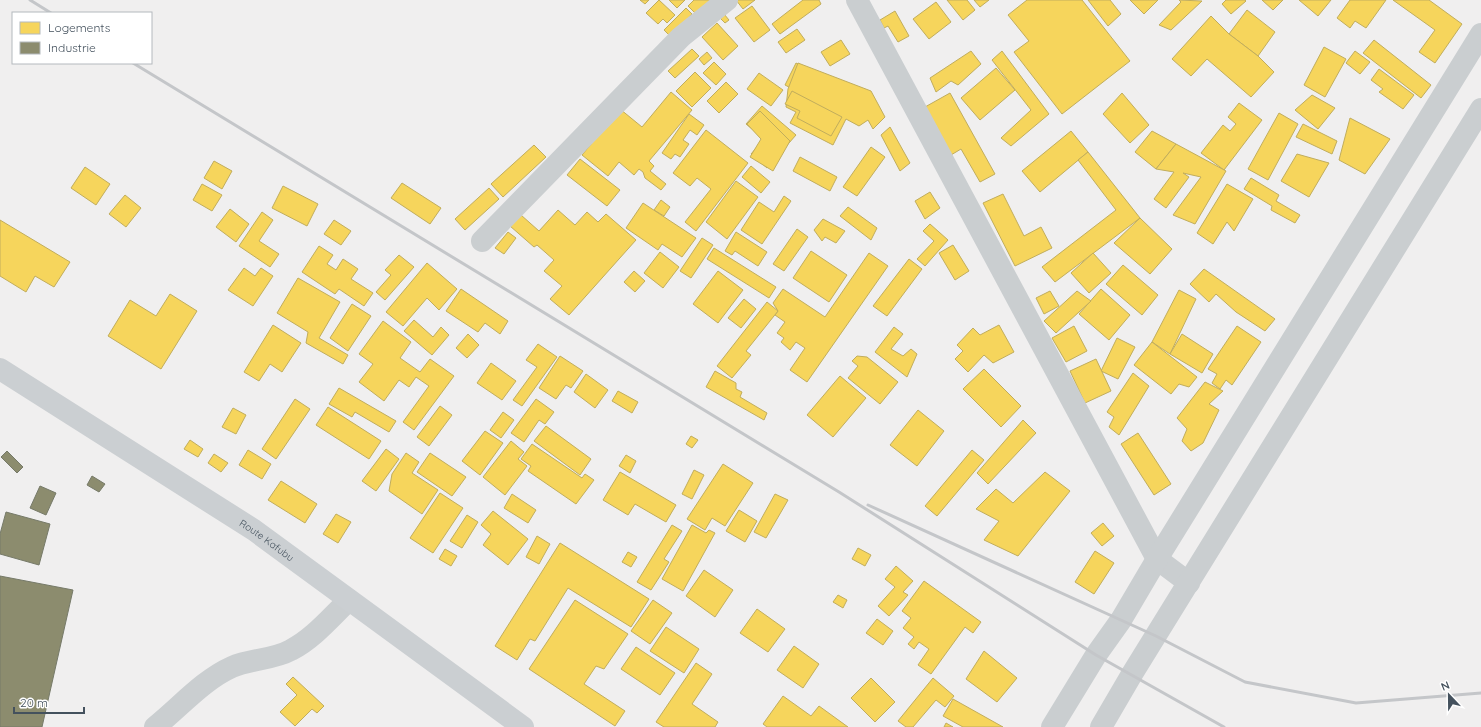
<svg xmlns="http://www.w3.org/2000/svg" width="1481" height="727" font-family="Quicksand,sans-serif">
<rect width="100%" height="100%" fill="#f0efef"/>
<!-- homes -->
<g fill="#f6d55c" stroke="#c1ad5c">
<path d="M640 0H649L645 4Z"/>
<path d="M659 0 675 15 667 23 663 19 658 24 646 13Z"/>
<path d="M669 0H685L677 8Z"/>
<path d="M694 0H712L697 15 688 6Z"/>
<path d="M736 0H755L743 9Z"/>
<path d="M803 0H819L821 4 780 34 772 24Z"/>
<path d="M947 0H967L975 10 963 20Z"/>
<path d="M974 0H989L980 7Z"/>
<path d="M1027 0H1082L1130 61 1062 114 1014 52 1029 41 1008 15Z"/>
<path d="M1088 0H1110L1121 14 1108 26Z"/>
<path d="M1130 0H1158L1144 14Z"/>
<path d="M1179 0 1202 1 1171 30 1159 25 1181 2Z"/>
<path d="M1226 0H1245L1246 1 1231 14 1222 4Z"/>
<path d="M1262 0H1283L1273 10Z"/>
<path d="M1299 0H1331L1318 16Z"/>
<path d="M1350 0H1386L1366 28 1355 21 1350 28 1337 18Z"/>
<path d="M1393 0H1429L1462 24 1435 63 1419 52 1435 30Z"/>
<path d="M936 2 951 22 929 39 913 19Z"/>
<path d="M752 6 770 30 754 42 735 18Z"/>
<path d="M686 8 692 14 670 36 664 30Z"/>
<path d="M1247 10 1275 32 1258 56 1229 34Z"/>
<path d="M895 11 909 36 898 42 888 26 884 28 880 20Z"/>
<path d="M724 14 729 20 725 23 720 18Z"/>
<path d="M1211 16 1229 34 1258 56 1274 72 1251 97 1207 59 1191 76 1172 59Z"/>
<path d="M717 23 738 46 723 60 702 37Z"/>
<path d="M797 29 805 40 786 53 778 42Z"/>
<path d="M841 40 850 54 830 66 821 52Z"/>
<path d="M1374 40 1431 85 1421 98 1363 53Z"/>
<path d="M1324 47 1346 59 1325 97 1304 85Z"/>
<path d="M692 49 699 56 675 78 668 71Z"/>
<path d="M971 51 981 64 958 85 951 81 936 92 930 78Z"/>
<path d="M1002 51 1049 114 1011 146 1001 138 1031 110 992 60Z"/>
<path d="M1355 51 1370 62 1360 74 1346 63Z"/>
<path d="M707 52 712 58 704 65 699 59Z"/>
<path d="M714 62 726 74 716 85 703 73Z"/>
<path d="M796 63 863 98 846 117 785 85Z"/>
<path d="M798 63 871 91 885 117 873 129 868 120 859 126 846 119 833 145 790 123 796 112 786 107 788 89Z"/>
<path d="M996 68 1015 90 980 120 961 98Z"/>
<path d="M1379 69 1414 95 1403 109 1379 92 1383 89 1371 80Z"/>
<path d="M695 72 711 88 692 107 676 91Z"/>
<path d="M759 73 783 90 771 106 747 89Z"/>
<path d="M726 82 738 94 719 113 707 101Z"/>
<path d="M792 91 842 117 831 136 797 118 800 111 785 104Z"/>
<path d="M671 92 692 110 649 161 654 166 650 171 666 184 661 190 645 178 643 172 639 169 634 175 619 162 608 176 582 155 620 109 642 127Z"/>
<path d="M950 93 995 174 980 182 961 149 951 155 925 107Z"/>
<path d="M1122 93 1149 125 1130 143 1103 114Z"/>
<path d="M1312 95 1335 108 1318 129 1295 110Z"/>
<path d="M1239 103 1262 120 1224 170 1201 153 1223 125 1230 131 1236 124 1228 117Z"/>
<path d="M762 106 796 135 767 168 751 154 764 139 746 124Z"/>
<path d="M760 111 790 141 773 171 750 157 761 139 747 124Z"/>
<path d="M1279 113 1298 124 1268 180 1248 169Z"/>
<path d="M689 114 704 125 697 135 690 130 683 140 689 144 680 157 675 154 671 159 662 153Z"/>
<path d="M1350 118 1390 139 1365 174 1339 160Z"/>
<path d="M1303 124 1337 141 1332 154 1296 137Z"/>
<path d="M890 127 910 163 900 171 881 135Z"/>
<path d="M706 130 748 163 696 231 685 222 711 189 697 178 690 186 673 173Z"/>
<path d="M1071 131 1088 152 1040 192 1022 171Z"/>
<path d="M1152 131 1176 144 1156 169 1135 152Z"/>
<path d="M1176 144 1226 171 1195 224 1173 215 1201 177 1183 173 1189 177 1166 208 1154 199 1174 172 1156 169Z"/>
<path d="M534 145 546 157 503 197 491 184Z"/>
<path d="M871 147 885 157 857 196 843 187Z"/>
<path d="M1088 152 1140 218 1055 282 1042 267 1116 210 1078 160Z"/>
<path d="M1297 154 1329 163 1309 197 1281 181Z"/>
<path d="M800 157 837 177 830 191 793 171Z"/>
<path d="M580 159 620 190 607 206 567 175Z"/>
<path d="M214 161 232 171 222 189 204 178Z"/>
<path d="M751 166 770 182 761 193 742 177Z"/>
<path d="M85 167 110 184 96 205 71 188Z"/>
<path d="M1251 178 1279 195 1276 201 1300 215 1295 223 1271 210 1272 206 1244 189Z"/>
<path d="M736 181 758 197 727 239 706 222Z"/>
<path d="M402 183 441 208 430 224 391 198Z"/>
<path d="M202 184 222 195 212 211 193 200Z"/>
<path d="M1227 184 1253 199 1234 231 1227 222 1213 244 1197 233Z"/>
<path d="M283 186 318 204 307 226 272 208Z"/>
<path d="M489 188 499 199 465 230 455 219Z"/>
<path d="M930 192 940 208 925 219 915 201Z"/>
<path d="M1003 194 1024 236 1041 227 1052 248 1015 266 983 203Z"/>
<path d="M125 195 141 208 126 227 109 214Z"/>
<path d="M784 196 791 201 762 244 741 230 759 202 774 212Z"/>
<path d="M661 200 670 207 664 216 654 210Z"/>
<path d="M643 203 696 238 682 257 662 244 658 250 626 228Z"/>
<path d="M848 207 877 228 871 240 840 216Z"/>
<path d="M230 209 249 224 236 242 216 227Z"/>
<path d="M558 210 575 225 587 212 598 222 606 214 636 240 569 315 550 299 562 286 544 271 554 260 537 245 534 247 510 226 521 215 539 231Z"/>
<path d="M262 212 273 220 259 241 279 254 270 267 239 246Z"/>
<path d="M1140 218 1172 249 1150 274 1114 243Z"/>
<path d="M823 219 845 231 836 243 825 237 822 241 814 230Z"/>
<path d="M0 220 70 262 54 287 35 276 26 292 0 276Z"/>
<path d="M334 220 351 231 341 245 324 234Z"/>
<path d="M930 224 948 240 925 266 917 259 934 241 923 231Z"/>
<path d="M797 229 808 237 784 271 773 264Z"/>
<path d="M508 232 516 238 504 254 495 248Z"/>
<path d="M736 232 767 252 758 266 735 251 732 255 725 251Z"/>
<path d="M702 238 713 245 691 278 680 271Z"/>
<path d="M953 245 969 271 955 280 939 253Z"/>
<path d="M319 246 333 255 327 264 336 270 343 259 358 269 351 279 373 293 364 306 339 289 335 294 302 272Z"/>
<path d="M714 248 776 287 769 298 707 259Z"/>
<path d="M811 251 847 275 829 302 793 278Z"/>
<path d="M660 252 679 267 663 288 644 273Z"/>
<path d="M869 253 888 266 807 382 790 370 805 348 796 342 790 350 781 342 784 338 777 333 785 322 775 315 778 311 773 303 783 289 825 317Z"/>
<path d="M1093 253 1111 273 1089 293 1071 273Z"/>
<path d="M399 255 414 267 385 300 376 292 391 275 385 270Z"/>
<path d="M909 259 922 269 887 316 873 306Z"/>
<path d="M427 263 457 289 439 310 427 298 403 326 386 312Z"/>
<path d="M1123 265 1158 295 1142 315 1106 284Z"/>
<path d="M244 268 255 276 261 268 273 276 253 306 228 290Z"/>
<path d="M1204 269 1275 319 1265 331 1236 312 1216 294 1209 302 1190 284Z"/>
<path d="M634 271 645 281 635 292 624 282Z"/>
<path d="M718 271 743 290 718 323 693 304Z"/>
<path d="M298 278 340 302 319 338 348 355 343 364 306 343 308 332 277 313Z"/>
<path d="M461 289 508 321 500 334 485 323 478 332 446 311Z"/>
<path d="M1101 289 1130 315 1109 340 1079 314Z"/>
<path d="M1179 290 1196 299 1170 354 1152 342Z"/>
<path d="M1050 291 1059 306 1044 314 1036 298Z"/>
<path d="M1077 291 1091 301 1056 333 1044 321Z"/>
<path d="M170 294 197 311 161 369 108 336 130 300 156 316Z"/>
<path d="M744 299 756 309 741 328 728 318Z"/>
<path d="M767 302 778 311 746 351 751 355 732 378 717 366Z"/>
<path d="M352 304 371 316 348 351 330 338Z"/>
<path d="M414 320 433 337 441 327 449 335 432 355 404 331Z"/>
<path d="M383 321 411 342 400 358 420 372 430 359 454 376 414 430 403 422 429 386 416 377 409 387 399 380 384 401 359 382 373 364 359 354Z"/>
<path d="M273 325 301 343 282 372 270 364 259 381 244 372Z"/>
<path d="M999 325 1014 352 993 363 984 355 968 372 955 359 963 351 957 345 973 328 980 335Z"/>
<path d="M1074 326 1087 351 1066 362 1052 338Z"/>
<path d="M1237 326 1261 342 1232 385 1226 380 1220 389 1212 383 1217 374 1208 369Z"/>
<path d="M894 327 903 334 891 349 903 356 911 349 917 354 907 377 875 352Z"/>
<path d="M468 334 479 345 467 358 456 348Z"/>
<path d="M1182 334 1213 354 1202 373 1170 354Z"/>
<path d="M1117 338 1135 347 1118 379 1101 371Z"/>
<path d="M1152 342 1197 377 1189 387 1179 384 1171 394 1134 365Z"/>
<path d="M538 344 557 357 522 406 513 400 537 367 526 360Z"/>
<path d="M560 356 583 371 571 388 566 385 556 399 539 388Z"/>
<path d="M857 356 867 357 898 382 880 404 848 378 858 366 852 361Z"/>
<path d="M1096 359 1111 391 1085 403 1070 371Z"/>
<path d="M491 363 516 381 502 400 477 383Z"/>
<path d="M984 369 1021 406 1001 427 963 389Z"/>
<path d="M715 371 736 383V389L742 392 740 397 767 413 764 420 706 387Z"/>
<path d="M1133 373 1149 386 1119 435 1109 427 1114 417 1107 412Z"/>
<path d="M586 374 608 390 595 408 574 392Z"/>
<path d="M840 376 866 398 833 437 807 415Z"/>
<path d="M1205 382 1223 391 1209 404 1219 410 1203 443 1191 451 1182 441 1187 429 1177 418Z"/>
<path d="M339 388 396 421 389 432 355 412 352 417 329 404Z"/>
<path d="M618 391 638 402 632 413 612 401Z"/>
<path d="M295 399 310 409 276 459 262 449Z"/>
<path d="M536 399 554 412 545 424 539 420 524 442 511 433Z"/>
<path d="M440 406 452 415 429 446 417 437Z"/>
<path d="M328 407 381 441 369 459 316 425Z"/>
<path d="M233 408 246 415 236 434 222 427Z"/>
<path d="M918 410 944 431 917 466 890 445Z"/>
<path d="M503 412 514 420 501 438 490 430Z"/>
<path d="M1023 420 1036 433 988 484 977 473Z"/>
<path d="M546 426 591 459 580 475 534 441Z"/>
<path d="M485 431 503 443 480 475 462 461Z"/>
<path d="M1138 433 1171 484 1154 495 1121 444Z"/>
<path d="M691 436 698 440 692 448 686 444Z"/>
<path d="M190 440 203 449 198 457 184 449Z"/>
<path d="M511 441 524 452 518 459 527 466 505 495 483 477Z"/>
<path d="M532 444 582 478 585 474 594 480 576 504 528 471 531 466 521 459Z"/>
<path d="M386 449 399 459 376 491 362 481Z"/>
<path d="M248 450 271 464 262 479 239 465Z"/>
<path d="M972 450 984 460 937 516 925 506Z"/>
<path d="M406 453 419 462 412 473 438 490 422 514 389 491 392 474Z"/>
<path d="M430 453 466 477 452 496 417 472Z"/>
<path d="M214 454 228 463 221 472 208 463Z"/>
<path d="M626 455 636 461 630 473 619 466Z"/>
<path d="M723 464 753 483 725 526 712 518 705 530 687 519Z"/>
<path d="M694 470 704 475 692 499 682 494Z"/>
<path d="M620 472 676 505 666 522 635 504 628 515 603 500Z"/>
<path d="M1045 472 1070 491 1018 556 984 540 999 521 976 509 996 489 1013 503Z"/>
<path d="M281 481 317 504 305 523 268 500Z"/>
<path d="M440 493 463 508 433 553 410 538Z"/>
<path d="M512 494 536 510 528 523 504 508Z"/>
<path d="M775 494 788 500 766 538 754 532Z"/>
<path d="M739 510 757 521 745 542 726 531Z"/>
<path d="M493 511 528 539 508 565 483 545 491 534 481 525Z"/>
<path d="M336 514 351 522 338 543 323 534Z"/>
<path d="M467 515 478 522 462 548 450 541Z"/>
<path d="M1103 523 1114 536 1102 546 1091 533Z"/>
<path d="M672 525 682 531 664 559 669 562 651 590 637 582Z"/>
<path d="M692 525 706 533 709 530 715 533 683 591 662 579Z"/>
<path d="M537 536 550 544 539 564 526 557Z"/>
<path d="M560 543 649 599 631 627 568 588 535 641 530 639 517 660 495 646Z"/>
<path d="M858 548 871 555 865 566 852 559Z"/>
<path d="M445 549 457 556 451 566 439 559Z"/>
<path d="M1095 551 1114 563 1094 594 1075 582Z"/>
<path d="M628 552 637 557 631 567 622 562Z"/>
<path d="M896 566 913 581 903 592 908 595 889 616 878 606 895 587 885 579Z"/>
<path d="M704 570 733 590 715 617 686 596Z"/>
<path d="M924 581 981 622 973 633 965 627 931 674 918 665 929 649 919 642 914 649 908 644 914 637 903 628 911 618 902 611Z"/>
<path d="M838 595 847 600 843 608 833 602Z"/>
<path d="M575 600 628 634 604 669 596 666 584 684 625 711 615 726 529 669Z"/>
<path d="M653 600 672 613 650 644 631 631Z"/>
<path d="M757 609 785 629 768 652 740 633Z"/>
<path d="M877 619 893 631 883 645 866 633Z"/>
<path d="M666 627 699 649 684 673 650 651Z"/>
<path d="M794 646 819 664 803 688 777 670Z"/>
<path d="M636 647 675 673 660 695 621 669Z"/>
<path d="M984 651 1017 678 997 702 966 679Z"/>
<path d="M696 663 712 674 692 704 718 722 715 727H664L656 722Z"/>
<path d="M293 677 324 706 317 713 312 709 295 726 280 712 297 695 286 684Z"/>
<path d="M871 678 895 702 875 722 851 698Z"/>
<path d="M933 678 954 696 945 707 936 700 913 727H906L898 721Z"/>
<path d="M783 696 811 716 819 706 848 727H767L763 724Z"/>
<path d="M953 699 1003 727H963L943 716Z"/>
<path d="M946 723 953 727H944Z"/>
</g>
<!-- industry -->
<g fill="#8c8c6e" stroke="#767a69">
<path d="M7 451 23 467 17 473 1 457Z"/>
<path d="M92 476 105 484 99 492 87 485Z"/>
<path d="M40 486 56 493 46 515 30 508Z"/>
<path d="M6 512 50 524 39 565 0 554V534Z"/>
<path d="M0 576 73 590 42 727H0Z"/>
</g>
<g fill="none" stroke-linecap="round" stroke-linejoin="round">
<!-- minor -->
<g stroke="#caced0" stroke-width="22">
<path d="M857 0 1157 559 1189 583"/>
<path d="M482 241 681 37 727 0"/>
<path d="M155 727C180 707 203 680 232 667 250 659 273 660 291 650 314 638 331 617 349 600"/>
<path d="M1052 727 1096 655 1121 620 1157 559 1481 34"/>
<path d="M1101 727 1132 674 1481 109"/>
</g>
<!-- secondary -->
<path stroke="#cbcfd2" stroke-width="22" id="s1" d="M0 369 254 530 523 727"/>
<!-- rail -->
<g stroke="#c4c6c9" stroke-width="3">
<path d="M30 0 51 13"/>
<path d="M133 63 839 492 1096 655 1224 727"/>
<path d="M868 505 1156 636 1245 682 1356 703 1481 693"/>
</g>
</g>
<g text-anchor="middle" stroke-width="4" stroke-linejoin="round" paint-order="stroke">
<!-- street labels -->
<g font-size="10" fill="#44515d" stroke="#fff">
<text dy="4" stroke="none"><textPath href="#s1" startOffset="317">Route Kafubu</textPath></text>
</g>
</g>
<!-- legend -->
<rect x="12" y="12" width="140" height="52" fill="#ffffff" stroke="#b4b9be"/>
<rect x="20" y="22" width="20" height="12" fill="#f6d55c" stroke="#b4b9be"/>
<text x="48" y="32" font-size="12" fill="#44515d">Logements</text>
<rect x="20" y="42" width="20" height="12" fill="#8c8c6e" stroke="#b4b9be"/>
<text x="48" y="52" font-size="12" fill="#44515d">Industrie</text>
<!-- north arrow -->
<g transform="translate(1449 695) rotate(338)" stroke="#ffffff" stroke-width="3" paint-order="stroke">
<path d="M0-3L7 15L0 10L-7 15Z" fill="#44515d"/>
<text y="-6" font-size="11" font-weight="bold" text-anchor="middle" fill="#44515d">N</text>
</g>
<!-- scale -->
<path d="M14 707v6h70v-6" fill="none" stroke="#44515d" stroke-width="2"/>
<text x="20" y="707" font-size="12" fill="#44515d" stroke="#ffffff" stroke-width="3" paint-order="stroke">20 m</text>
</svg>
